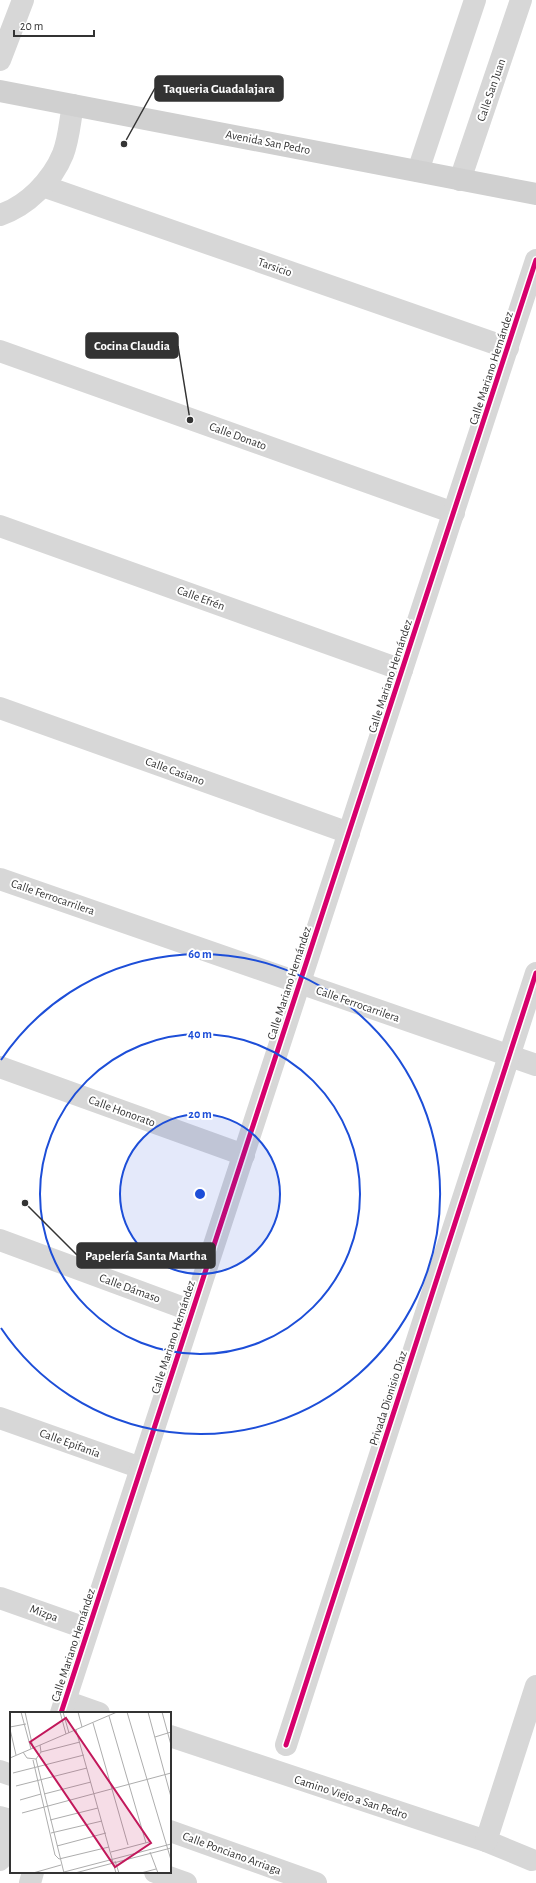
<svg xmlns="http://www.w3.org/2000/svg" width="536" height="1883" font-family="'Alegreya Sans',sans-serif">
<rect width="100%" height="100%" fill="#fff"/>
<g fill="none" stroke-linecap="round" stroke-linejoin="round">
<!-- minor -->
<g stroke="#d7d7d7" stroke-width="22">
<path d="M0 60 23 0"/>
<path d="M418 171 475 0"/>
<path d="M460 180 521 0"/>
<path d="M43 186 508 348"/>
<path d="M0 351 454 513"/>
<path d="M0 526 402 670"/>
<path d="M0 708 349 833"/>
<path d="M0 879 536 1065"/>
<path d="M0 1067 244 1155"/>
<path d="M0 1240 192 1311"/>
<path d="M0 1418 141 1468"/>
<path d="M0 1598 88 1629"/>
<path d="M65 1701 99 1713"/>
<path d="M61 1713 536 260"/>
<path d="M170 1736 486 1841 532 1860"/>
<path d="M286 1745 536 973"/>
<path d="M486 1841 536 1686"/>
<path d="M0 1860 11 1830"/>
<path d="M30 1883 33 1872"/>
</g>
<!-- tertiary -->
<g stroke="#d7d7d7" stroke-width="22">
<path d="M0 215C27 206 52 181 63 154 69 139 70 120 73 105"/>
<path d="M0 1771 11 1775"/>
<path d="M0 1817 11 1820"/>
<path d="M170 1831 316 1883"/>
<path d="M155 1872 186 1883"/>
</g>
<!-- secondary -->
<path stroke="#d0d0d0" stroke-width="22" d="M0 91 536 194"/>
<!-- cycleway casing -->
<g stroke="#fff" stroke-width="8">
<g id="cycleway">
<path d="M61 1713 536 260"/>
<path d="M286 1745 536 973"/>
</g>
</g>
<!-- cycleway -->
<use href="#cycleway" stroke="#d6006c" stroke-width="5"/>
</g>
<!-- distance rings -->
<circle cx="200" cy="1194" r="80" fill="#1d4ed8" fill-opacity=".12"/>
<g fill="none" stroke="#1d4ed8" stroke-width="2">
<circle cx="200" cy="1194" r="80"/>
<circle cx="200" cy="1194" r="160"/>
<path d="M1 1060A240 240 0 1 1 1 1328"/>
</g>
<g text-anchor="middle" stroke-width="4" stroke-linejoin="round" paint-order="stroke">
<!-- street labels -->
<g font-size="12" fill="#333" stroke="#fff">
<text transform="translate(491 90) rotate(-71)" y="4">Calle San Juan</text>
<text transform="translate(268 142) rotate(11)" y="4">Avenida San Pedro</text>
<text transform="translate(275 267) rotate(19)" y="4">Tarsicio</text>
<text transform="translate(491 368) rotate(-72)" y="4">Calle Mariano Hernández</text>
<text transform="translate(238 436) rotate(20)" y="4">Calle Donato</text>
<text transform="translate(201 598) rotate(20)" y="4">Calle Efrén</text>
<text transform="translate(390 676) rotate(-72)" y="4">Calle Mariano Hernández</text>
<text transform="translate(175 771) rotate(20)" y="4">Calle Casiano</text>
<text transform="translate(53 897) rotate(19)" y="4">Calle Ferrocarrilera</text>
<text transform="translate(289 983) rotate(-72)" y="4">Calle Mariano Hernández</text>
<text transform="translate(358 1004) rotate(19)" y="4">Calle Ferrocarrilera</text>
<text transform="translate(122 1111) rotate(20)" y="4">Calle Honorato</text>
<text transform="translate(130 1288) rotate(20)" y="4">Calle Dámaso</text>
<text transform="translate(173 1337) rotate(-72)" y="4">Calle Mariano Hernández</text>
<text transform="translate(388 1398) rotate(-72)" y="4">Privada Dionisio Díaz</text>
<text transform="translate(70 1443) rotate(20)" y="4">Calle Epifanía</text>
<text transform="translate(44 1613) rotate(20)" y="4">Mizpa</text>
<text transform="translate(73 1645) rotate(-72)" y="4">Calle Mariano Hernández</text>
<text transform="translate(351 1797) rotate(18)" y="4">Camino Viejo a San Pedro</text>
<text transform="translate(232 1853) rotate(20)" y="4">Calle Ponciano Arriaga</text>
</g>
</g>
<!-- overview -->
<g transform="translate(10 1712)">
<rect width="161" height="161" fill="#fff"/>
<path fill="none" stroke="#adadad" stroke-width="1" d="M11 0 21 37M15 0 23 36M50 0 56 22M53 0 59 21M68 0 72 15M117 0 161 148M138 0 161 85M152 0 161 33M99 4 136 131M83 11 118 133M0 15 16 12M0 17 6 43M66 18 106 161M145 25 161 20M13 40 17 46 26 47 31 40 30 33M31 40 70 30M0 46 107 0M26 47 54 161M23 48 45 143 49 147M3 61 74 43M6 74 77 56M34 82 81 70M10 88 31 82M12 101 161 61M40 108 88 96M41 121 92 109M47 134 96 121M101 140 139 130M140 140 148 161M49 147 99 135M105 149 109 161M54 160 161 132M23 161 51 153M65 161 161 136M131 161 146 157"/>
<path fill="#c2185b" fill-opacity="0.15" stroke="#c2185b" stroke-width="2" d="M56 6 141 131 105 155 20 30Z"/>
<rect width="161" height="161" fill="none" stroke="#333" stroke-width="2"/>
</g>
<circle cx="200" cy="1194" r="6" fill="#1d4ed8" stroke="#fff" stroke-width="2"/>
<g font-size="12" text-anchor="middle" font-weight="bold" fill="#1d4ed8" stroke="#fff" stroke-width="4" stroke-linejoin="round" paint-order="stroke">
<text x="200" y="958">60 m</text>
<text x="200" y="1038">40 m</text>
<text x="200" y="1118">20 m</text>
</g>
<!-- callouts -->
<path fill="none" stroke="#333" stroke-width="1.5" d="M124 144L155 88M190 420L178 346M25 1203L77 1255"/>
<g fill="#333" stroke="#fff" stroke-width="1.5">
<circle cx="124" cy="144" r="4"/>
<circle cx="190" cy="420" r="4"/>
<circle cx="25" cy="1203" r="4"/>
</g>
<g fill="#333" stroke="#333" stroke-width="1.5">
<rect x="155" y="76" width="128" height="25" rx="4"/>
<rect x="86" y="333" width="92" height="25" rx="4"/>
<rect x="77" y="1243" width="138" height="25" rx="4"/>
</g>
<g font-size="13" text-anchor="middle" font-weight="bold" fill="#fff">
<text x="219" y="93">Taqueria Guadalajara</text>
<text x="132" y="350">Cocina Claudia</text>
<text x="146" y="1260">Papelería Santa Martha</text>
</g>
<!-- scale -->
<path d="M14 30v6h80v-6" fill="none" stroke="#333333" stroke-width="2"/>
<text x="20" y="30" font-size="12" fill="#333333" stroke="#ffffff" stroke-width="3" paint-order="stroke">20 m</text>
</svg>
